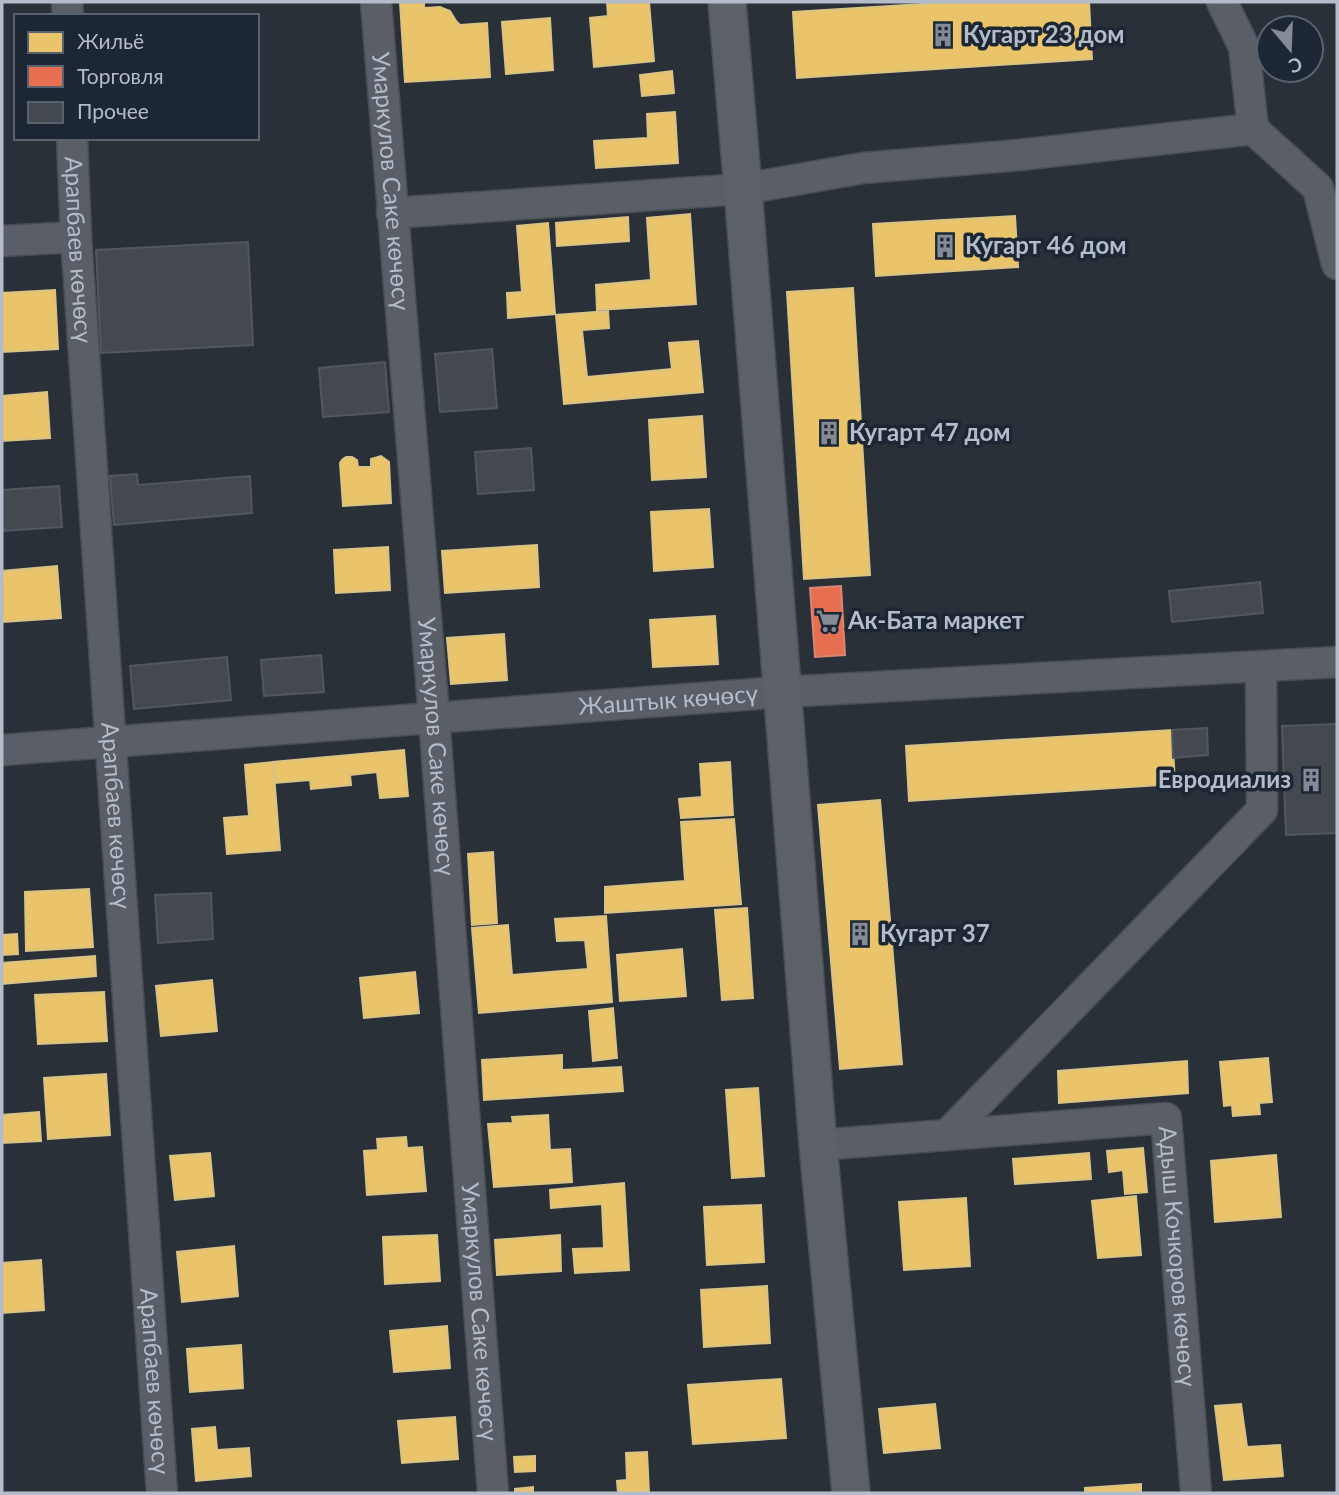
<svg xmlns="http://www.w3.org/2000/svg" width="1339" height="1495" font-family="Lato,sans-serif">
<rect width="100%" height="100%" fill="#2a3038"/>
<!-- homes -->
<g fill="#e9c46a" stroke="#d9c286" stroke-width="2">
<path d="M400 2H424V8L440 7 450 11 456 21 460 25 487 23 490 77 405 82Z"/>
<path d="M607 2H649L654 61 594 67 590 18 608 16Z"/>
<path d="M956 2H1089L1092 59 797 78 793 12Z"/>
<path d="M550 18 553 70 506 74 502 22Z"/>
<path d="M672 71 674 93 642 96 640 75Z"/>
<path d="M675 112 678 163 596 168 594 141 648 138 647 114Z"/>
<path d="M690 214 696 304 597 310 596 285 651 280 647 218Z"/>
<path d="M1015 216 1018 267 876 276 873 224Z"/>
<path d="M628 217 629 241 557 246 556 223Z"/>
<path d="M548 223 555 314 508 318 507 293 522 292 517 226Z"/>
<path d="M853 288 870 575 804 579 787 292Z"/>
<path d="M55 290 58 349 2 352V293Z"/>
<path d="M608 311 609 328 582 330 587 377 672 369 669 343 698 341 703 392 564 404 556 315Z"/>
<path d="M47 392 50 438 2 441V396Z"/>
<path d="M702 416 706 477 652 480 649 420Z"/>
<path d="M381 456 389 462 391 503 343 506 340 463 342 460 346 457H352L357 460 358 467H371V459Z"/>
<path d="M709 509 713 567 654 571 651 512Z"/>
<path d="M537 545 539 587 445 593 442 551Z"/>
<path d="M388 547 390 590 336 593 334 550Z"/>
<path d="M57 566 61 618 3 622 2 571Z"/>
<path d="M715 616 718 664 653 667 650 620Z"/>
<path d="M504 634 507 680 451 684 447 638Z"/>
<path d="M1172 730 1175 784 909 801 906 746Z"/>
<path d="M404 750 408 796 380 798 377 772 350 775 351 785 311 789 310 780 275 783 273 762Z"/>
<path d="M273 762 280 850 227 854 224 818 249 816 245 765Z"/>
<path d="M730 762 733 815 681 818 679 799 702 797 700 764Z"/>
<path d="M880 800 902 1064 840 1069 818 805Z"/>
<path d="M734 819 741 904 605 913V887L685 881 681 822Z"/>
<path d="M493 852 497 923 472 925 468 854Z"/>
<path d="M89 889 93 947 26 951 25 892Z"/>
<path d="M747 908 753 998 722 1000 715 910Z"/>
<path d="M606 916 612 1002 479 1013 472 928 508 925 512 975 588 969 585 940 557 941 555 919Z"/>
<path d="M17 934 18 954 2 955V935Z"/>
<path d="M682 949 686 996 620 1001 617 955Z"/>
<path d="M95 956 96 976 2 984V963Z"/>
<path d="M415 972 419 1013 364 1018 360 978Z"/>
<path d="M212 980 217 1031 161 1036 156 986Z"/>
<path d="M104 992 107 1041 38 1044 35 995Z"/>
<path d="M613 1008 617 1058 593 1061 589 1011Z"/>
<path d="M562 1055V1070L621 1067 623 1091 484 1100 482 1060Z"/>
<path d="M1268 1058 1272 1102 1259 1103 1260 1114 1233 1116 1232 1105 1224 1106 1220 1062Z"/>
<path d="M1187 1061 1188 1093 1059 1103 1058 1071Z"/>
<path d="M106 1074 110 1135 48 1139 44 1078Z"/>
<path d="M758 1088 764 1176 732 1178 726 1090Z"/>
<path d="M39 1112 41 1141 2 1143V1115Z"/>
<path d="M548 1115 550 1150 570 1149 572 1182 494 1187 488 1124 513 1123 512 1117Z"/>
<path d="M406 1137 407 1148 422 1147 426 1191 367 1195 364 1151 378 1150 377 1139Z"/>
<path d="M1143 1148 1147 1192 1125 1194 1123 1170 1109 1172 1107 1151Z"/>
<path d="M210 1153 214 1196 175 1200 170 1156Z"/>
<path d="M1089 1153 1091 1179 1015 1184 1013 1159Z"/>
<path d="M1276 1155 1281 1217 1215 1222 1211 1161Z"/>
<path d="M624 1183 629 1270 575 1273 573 1249 604 1248 602 1204 551 1208 550 1190Z"/>
<path d="M1136 1196 1141 1255 1098 1258 1092 1201Z"/>
<path d="M966 1198 970 1266 904 1270 899 1202Z"/>
<path d="M761 1205 764 1262 707 1265 704 1207Z"/>
<path d="M437 1235 440 1281 385 1284 383 1237Z"/>
<path d="M560 1235 561 1271 497 1275 495 1240Z"/>
<path d="M234 1246 238 1296 182 1302 177 1252Z"/>
<path d="M41 1260 44 1310 2 1313V1263Z"/>
<path d="M767 1286 770 1343 704 1347 701 1290Z"/>
<path d="M447 1326 450 1368 394 1372 390 1331Z"/>
<path d="M241 1345 243 1388 190 1392 187 1349Z"/>
<path d="M781 1379 786 1438 693 1444 688 1385Z"/>
<path d="M935 1404 940 1448 884 1453 879 1409Z"/>
<path d="M1241 1404 1247 1447 1280 1445 1283 1476 1224 1480 1215 1406Z"/>
<path d="M455 1417 458 1459 402 1463 398 1421Z"/>
<path d="M215 1427 217 1450 249 1448 251 1476 196 1481 192 1429Z"/>
<path d="M647 1452 649 1493H618L617 1481 627 1480 626 1453Z"/>
<path d="M535 1456V1471L515 1472 514 1457Z"/>
<path d="M1141 1484V1493H1085V1488Z"/>
<path d="M533 1487V1493H515V1489Z"/>
</g>
<!-- shops -->
<path fill="#e76f51" stroke="#d88675" stroke-width="2" d="M841 586 845 655 815 657 810 588Z"/>
<!-- building -->
<g fill="#444950" stroke="#52575f" stroke-width="2">
<path d="M248 242 253 345 101 353 96 250Z"/>
<path d="M492 349 497 408 440 412 435 354Z"/>
<path d="M385 362 389 412 323 417 319 368Z"/>
<path d="M531 448 534 490 478 494 475 452Z"/>
<path d="M137 474 138 485 250 476 252 513 114 525 110 476Z"/>
<path d="M59 486 62 527 2 531V490Z"/>
<path d="M1260 582 1263 613 1172 622 1169 591Z"/>
<path d="M321 655 324 692 264 696 261 660Z"/>
<path d="M227 657 231 700 134 709 130 666Z"/>
<path d="M1337 724V833L1286 835 1282 726Z"/>
<path d="M1207 728 1208 755 1173 758 1172 730Z"/>
<path d="M211 893 213 939 158 943 155 895Z"/>
</g>
<g fill="none" stroke-linecap="round" stroke-linejoin="round">
<!-- minor casing -->
<g stroke="#484c53" stroke-width="33">
<g id="minor">
<path d="M67 2 68 16"/>
<path id="s1" d="M376 2 434 717 493 1493"/>
<path d="M1253 129 1318 188 1337 264"/>
<path id="s2" d="M72 138 76 237 162 1493"/>
<path d="M392 213 743 189 863 168 1019 155 1253 129 1244 47 1222 2"/>
<path d="M2 241 76 237"/>
<path id="s3" d="M2 750 782 692 1337 662"/>
<path d="M947 1135 1262 810 1261 666"/>
<path id="s4" d="M818 1145 1166 1118 1196 1493"/>
</g>
</g>
<!-- major casing -->
<g stroke="#484c55" stroke-width="40">
<path id="major" d="M727 2 743 189 818 1145 851 1493"/>
</g>
<!-- minor -->
<use href="#minor" stroke="#5a5e66" stroke-width="30"/>
<!-- major -->
<use href="#major" stroke="#5c6168" stroke-width="37"/>
</g>
<!-- icons -->
<defs>
<g id="building-bare" transform="scale(1.89)"><path d="M-4-6H4V6H1V3H-1V6H-4ZM-2.5-4.3h1.7v1.8h-1.7ZM.8-4.3h1.7v1.8H.8ZM-2.5-1h1.7V.8h-1.7ZM.8-1h1.7V.8H.8Z" fill="#848b96" stroke="#1d2633" stroke-width="2.5" paint-order="stroke"/></g>
<g id="supermarket-bare" transform="scale(1.89)"><path d="M-6-5.5h2.5l.6 2H6L4.5 2H-2.5L-4.4-4H-6ZM-1.5 3.2a1.3 1.3 0 1 0 .1 0ZM3 3.2a1.3 1.3 0 1 0 .1 0Z" fill="#848b96" stroke="#1d2633" stroke-width="2.5" paint-order="stroke"/></g>
</defs>
<g fill-rule="evenodd">
<use href="#building-bare" x="943" y="35"/>
<use href="#building-bare" x="945" y="246"/>
<use href="#building-bare" x="829" y="433"/>
<use href="#supermarket-bare" x="828" y="621"/>
<use href="#building-bare" x="1311" y="780"/>
<use href="#building-bare" x="860" y="934"/>
</g>
<g text-anchor="middle" stroke-width="7" stroke-linejoin="round" paint-order="stroke">
<!-- poi labels -->
<g font-size="24" font-weight="bold" fill="#b4bcc9" stroke="#1d2633" text-anchor="start">
<text x="963" y="43">Кугарт 23 дом</text>
<text x="965" y="254">Кугарт 46 дом</text>
<text x="849" y="441">Кугарт 47 дом</text>
<text x="848" y="629">Ак-Бата маркет</text>
<text x="1291" y="788" text-anchor="end">Евродиализ</text>
<text x="880" y="942">Кугарт 37</text>
</g>
<!-- street labels -->
<g font-size="24" fill="#b4bcc9" stroke="#1d2633">
<text dy="8" stroke="none"><textPath href="#s1" startOffset="180">Умаркулов Саке көчөсү</textPath></text>
<text dy="8" stroke="none"><textPath href="#s2" startOffset="112">Арапбаев көчөсү</textPath></text>
<text dy="8" stroke="none"><textPath href="#s3" startOffset="668">Жаштык көчөсү</textPath></text>
<text dy="8" stroke="none"><textPath href="#s1" startOffset="747">Умаркулов Саке көчөсү</textPath></text>
<text dy="8" stroke="none"><textPath href="#s2" startOffset="679">Арапбаев көчөсү</textPath></text>
<text dy="8" stroke="none"><textPath href="#s4" startOffset="488">Адыш Кочкоров көчөсү</textPath></text>
<text dy="8" stroke="none"><textPath href="#s1" startOffset="1314">Умаркулов Саке көчөсү</textPath></text>
<text dy="8" stroke="none"><textPath href="#s2" startOffset="1246">Арапбаев көчөсү</textPath></text>
</g>
</g>
<!-- border -->
<rect width="1339" height="1495" fill="none" stroke="#b4bcc9" stroke-width="7"/>
<!-- legend -->
<rect x="14" y="14" width="245" height="126" fill="#1d2633" stroke="#59626f" stroke-width="2"/>
<rect x="28" y="32" width="35" height="21" fill="#e9c46a" stroke="#59626f" stroke-width="2"/>
<text x="77" y="49" font-size="21" fill="#b4bcc9">Жильё</text>
<rect x="28" y="66" width="35" height="21" fill="#e76f51" stroke="#59626f" stroke-width="2"/>
<text x="77" y="84" font-size="21" fill="#b4bcc9">Торговля</text>
<rect x="28" y="102" width="35" height="21" fill="#444950" stroke="#59626f" stroke-width="2"/>
<text x="77" y="119" font-size="21" fill="#b4bcc9">Прочее</text>
<!-- north arrow -->
<g transform="translate(1290 49) rotate(161)"><circle r="33" fill="#1d2633" stroke="#59626f" stroke-width="2"/>
<path d="M0-5L12 26L0 18L-12 26Z" fill="#848b96"/>
<text y="-10" font-size="19" font-weight="bold" text-anchor="middle" fill="#b4bcc9">С</text>
</g>
</svg>
